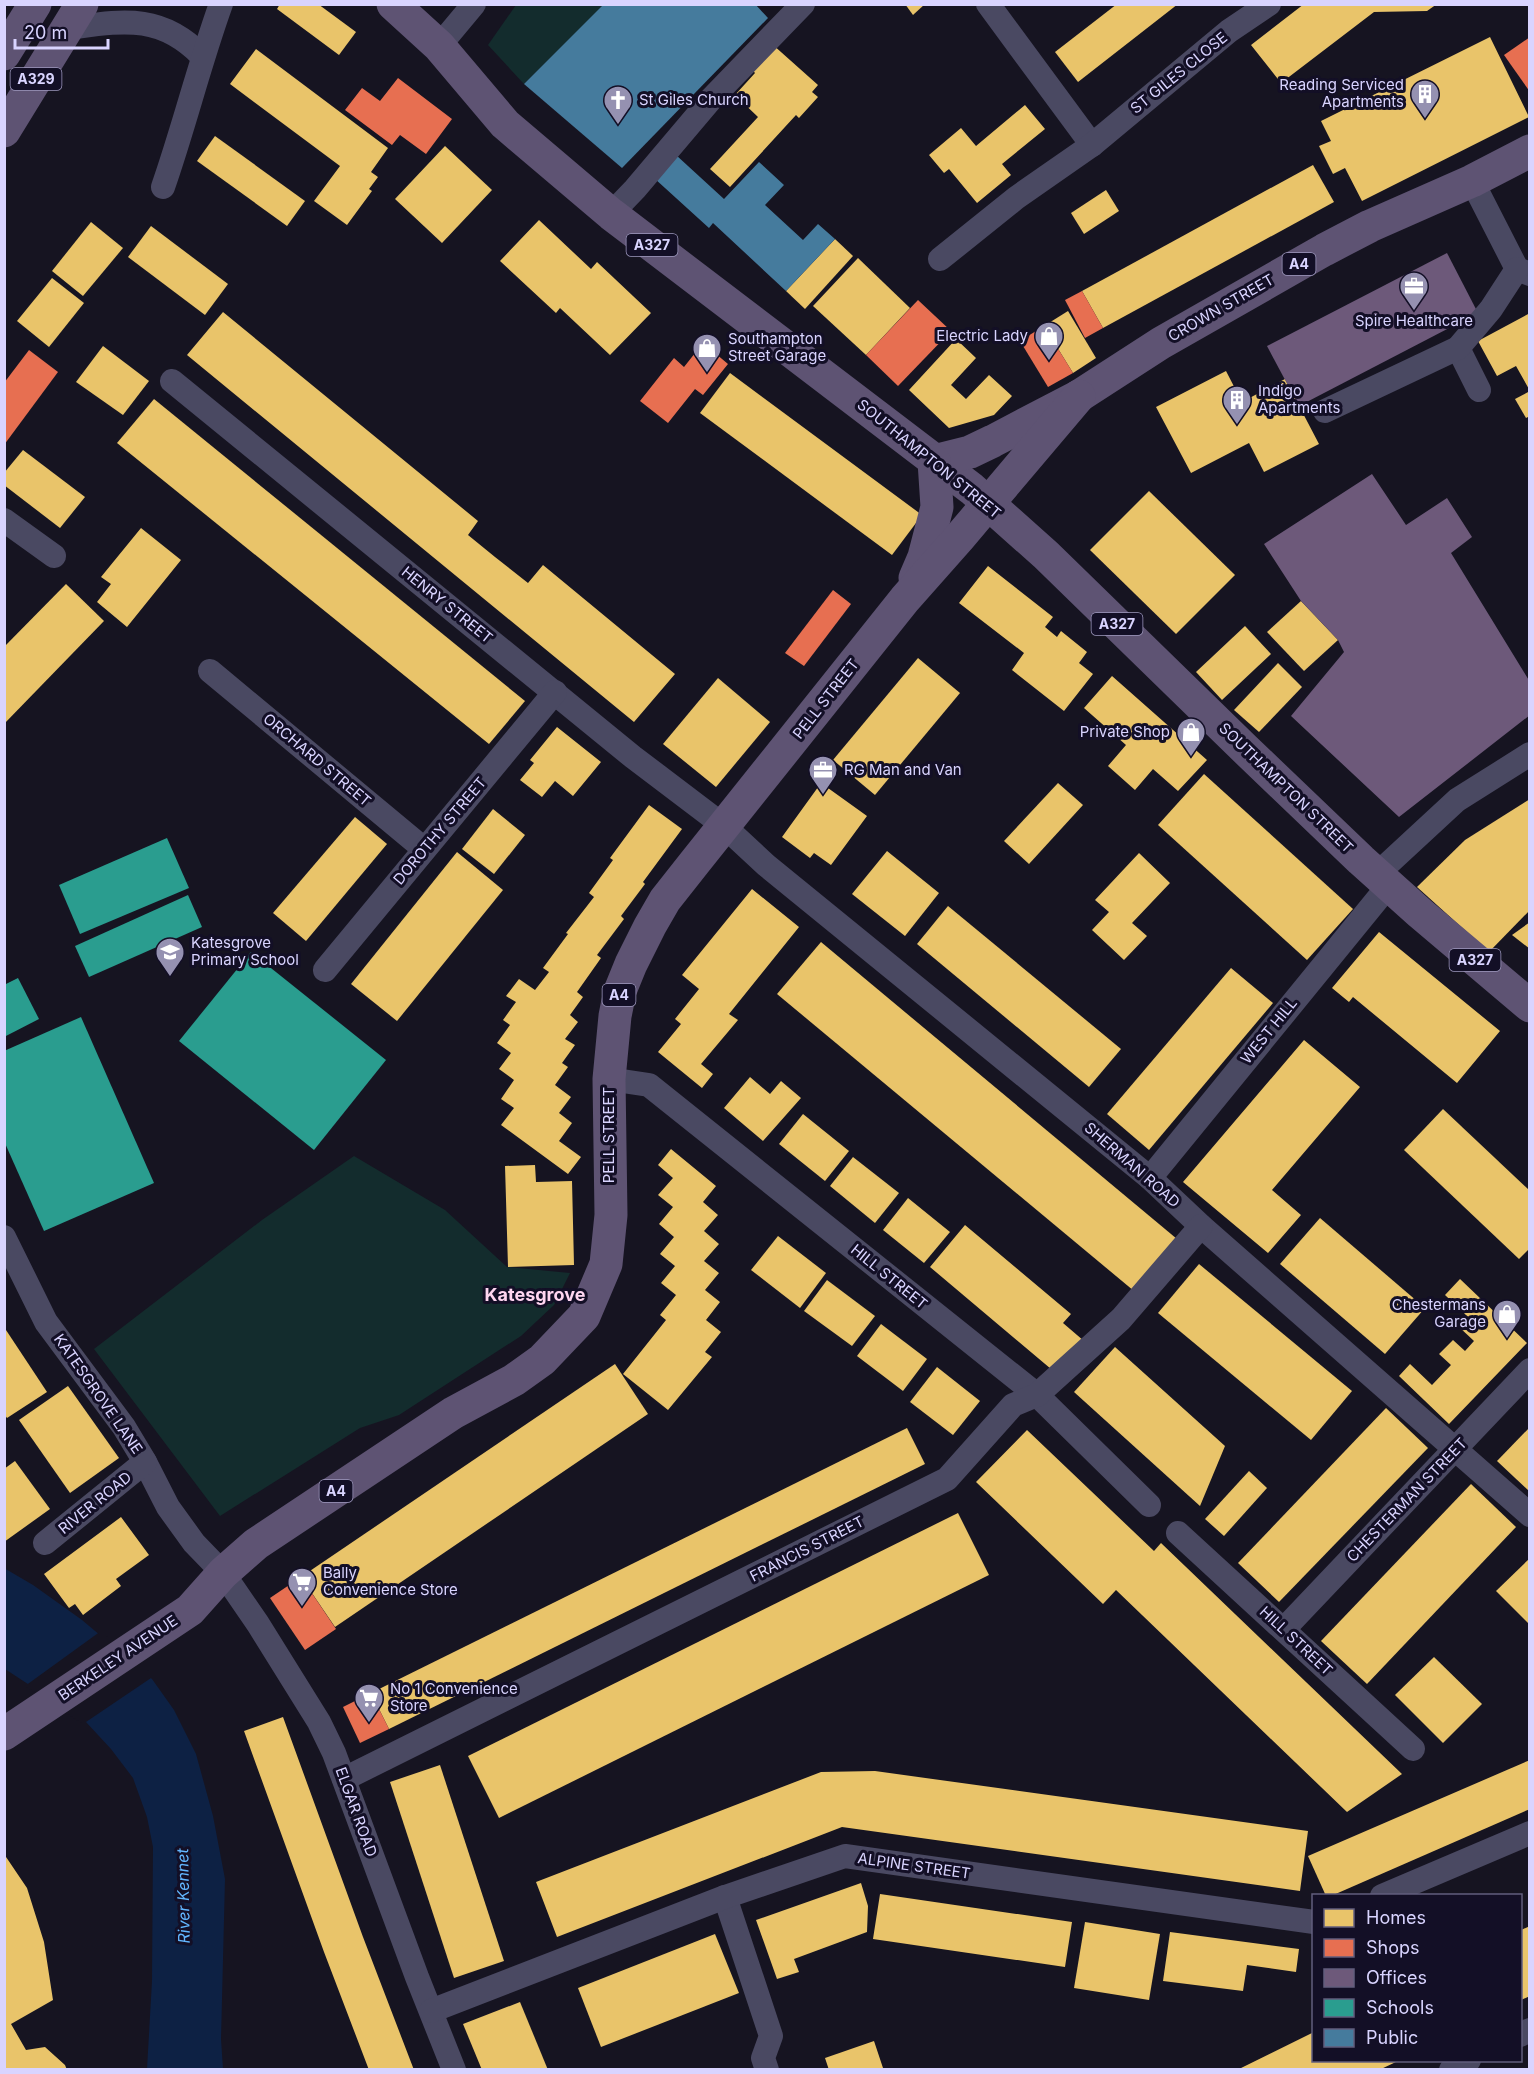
<svg xmlns="http://www.w3.org/2000/svg" width="1534" height="2074" font-family="Inter,sans-serif">
<rect width="100%" height="100%" fill="#161421"/>
<!-- green -->
<g fill="#132c2d">
<path d="M516 5H604L524 84 488 45Z"/>
<path d="M354 1156 445 1210 507 1267 570 1273 554 1305 521 1336 399 1415 360 1428 220 1516 94 1349 262 1220Z"/>
</g>
<!-- water -->
<path fill="#0d2144" d="M4 1568 33 1585 82 1620 152 1679 174 1710 196 1754 213 1816 225 1879 221 2039 223 2069H147L152 1981 153 1847 147 1817 133 1778 111 1749 86 1722 5 1669Z"/>
<!-- pier -->
<path fill="#161421" d="M101 1631 154 1676 83 1724 25 1686Z"/>
<!-- homes -->
<g fill="#e9c46a">
<path d="M280 4H318L356 32 339 55 277 9Z"/>
<path d="M905 4H925L913 15Z"/>
<path d="M1117 4H1178L1078 82 1055 52Z"/>
<path d="M1304 4H1437L1427 11 1374 12 1281 83 1251 45Z"/>
<path d="M1490 37 1529 117 1362 201 1345 168 1333 174 1319 146 1331 141 1321 121Z"/>
<path d="M772 44 818 85 812 92 818 97 799 118 796 115 730 187 710 169 758 117 735 95 755 73 750 67Z"/>
<path d="M256 49 388 148 371 172 378 177 369 189 372 191 347 225 314 201 340 166 230 84Z"/>
<path d="M1025 105 1045 129 1002 164 1011 175 977 203 949 169 944 173 929 155 961 128 976 146Z"/>
<path d="M215 136 305 201 287 226 197 161Z"/>
<path d="M445 146 492 190 442 243 395 199Z"/>
<path d="M1313 165 1334 202 1103 328 1082 291Z"/>
<path d="M1106 190 1119 211 1084 234 1071 213Z"/>
<path d="M539 220 591 269 597 262 651 313 610 355 560 308 556 313 500 261Z"/>
<path d="M91 222 123 248 83 296 52 271Z"/>
<path d="M151 226 228 284 205 315 128 257Z"/>
<path d="M835 239 853 256 805 309 786 291Z"/>
<path d="M858 258 910 308 866 355 813 306Z"/>
<path d="M52 278 84 303 49 347 17 321Z"/>
<path d="M1068 311 1096 358 1073 373 1044 326Z"/>
<path d="M223 312 478 521 468 535 495 557 528 583 543 565 675 674 634 722 187 355Z"/>
<path d="M1530 313V391L1516 366 1497 376 1478 341Z"/>
<path d="M956 339 976 358 951 385 966 399 989 375 1012 396 994 415 949 428 909 390Z"/>
<path d="M103 346 149 381 123 415 76 382Z"/>
<path d="M1226 371 1242 402 1285 379 1319 444 1264 472 1249 443 1191 473 1156 407Z"/>
<path d="M730 373 922 515 892 555 700 413Z"/>
<path d="M1530 391V416L1526 418 1515 399Z"/>
<path d="M154 399 525 701 489 744 117 443Z"/>
<path d="M23 450 85 497 60 528 4 485V473Z"/>
<path d="M1149 491 1235 575 1176 634 1090 550Z"/>
<path d="M141 528 181 560 127 627 97 602 111 584 101 577Z"/>
<path d="M988 566 1053 617 1045 627 1057 637 1061 631 1087 652 1079 663 1093 674 1064 711 1012 670 1024 653 959 603Z"/>
<path d="M66 584 104 621 4 724V647Z"/>
<path d="M1301 601 1338 640 1304 671 1267 632Z"/>
<path d="M1245 626 1271 654 1222 700 1196 672Z"/>
<path d="M918 658 960 693 875 795 833 760Z"/>
<path d="M1278 663 1302 687 1259 732 1234 710Z"/>
<path d="M1112 676 1207 760 1178 791 1153 769 1135 790 1108 766 1126 745 1084 708Z"/>
<path d="M718 678 770 722 716 787 663 744Z"/>
<path d="M557 727 601 762 573 796 555 781 542 797 520 780 534 763 530 760Z"/>
<path d="M1204 774 1353 909 1307 960 1158 825Z"/>
<path d="M821 783 867 816 831 865 814 853 810 858 782 837Z"/>
<path d="M1058 783 1083 805 1029 864 1004 841Z"/>
<path d="M1530 799V910L1489 952 1417 887 1465 840Z"/>
<path d="M649 805 682 829 643 882 645 884 621 916 624 919 597 955 601 958 577 992 583 997 570 1015 578 1022 565 1039 575 1045 562 1063 568 1067 555 1085 571 1097 559 1113 572 1123 559 1141 581 1157 568 1174 501 1125 514 1108 501 1099 514 1080 499 1069 511 1053 497 1043 510 1025 503 1020 516 1002 506 996 519 979 535 990 549 972 543 968 568 934 566 933 594 897 589 893 613 860 610 858Z"/>
<path d="M493 809 525 835 494 874 462 849Z"/>
<path d="M355 817 387 844 306 941 273 913Z"/>
<path d="M887 851 939 893 905 936 852 894Z"/>
<path d="M457 852 503 890 397 1021 351 984Z"/>
<path d="M1139 853 1170 883 1132 923 1147 936 1124 960 1092 930 1109 912 1095 900Z"/>
<path d="M752 889 799 927 729 1014 738 1020 701 1064 713 1074 702 1088 658 1052 681 1024 675 1019 699 989 682 975Z"/>
<path d="M948 906 1121 1049 1089 1087 917 944Z"/>
<path d="M1530 922V949L1512 935Z"/>
<path d="M1379 932 1500 1031 1457 1083 1353 997 1349 1002 1332 988Z"/>
<path d="M821 942 1177 1239 1134 1291 777 994Z"/>
<path d="M1231 968 1273 1003 1149 1150 1107 1114Z"/>
<path d="M1304 1040 1360 1087 1272 1190 1301 1215 1268 1253 1183 1182Z"/>
<path d="M750 1077 770 1094 781 1081 801 1098 763 1141 724 1108Z"/>
<path d="M1443 1109 1530 1191V1248L1519 1259 1404 1150Z"/>
<path d="M803 1114 849 1151 825 1181 779 1144Z"/>
<path d="M671 1149 716 1186 703 1202 718 1215 704 1231 719 1244 704 1261 719 1273 705 1290 720 1302 706 1320 721 1332 705 1352 712 1357 668 1410 623 1374 666 1320 660 1315 676 1295 661 1283 675 1266 660 1254 674 1237 659 1224 673 1207 658 1195 673 1178 658 1165Z"/>
<path d="M853 1157 899 1193 875 1223 830 1186Z"/>
<path d="M535 1165 536 1182 572 1181 574 1265 508 1267 505 1166Z"/>
<path d="M908 1198 950 1232 924 1263 883 1230Z"/>
<path d="M1320 1218 1425 1308 1385 1354 1280 1264Z"/>
<path d="M965 1225 1071 1314 1063 1323 1084 1341 1051 1369 930 1267Z"/>
<path d="M778 1236 826 1273 800 1308 751 1270Z"/>
<path d="M1199 1264 1352 1391 1311 1440 1158 1313Z"/>
<path d="M1460 1279 1527 1343 1449 1424 1399 1376 1410 1364 1432 1385 1451 1365 1439 1354 1453 1340 1465 1351 1474 1341 1458 1326 1467 1316 1445 1295Z"/>
<path d="M827 1280 875 1316 852 1346 804 1311Z"/>
<path d="M881 1324 927 1359 903 1391 857 1356Z"/>
<path d="M4 1327 47 1392 7 1418 4 1414Z"/>
<path d="M1115 1347 1225 1446 1200 1506 1074 1392Z"/>
<path d="M615 1364 648 1414 335 1627 301 1577Z"/>
<path d="M937 1367 980 1401 953 1435 910 1402Z"/>
<path d="M68 1386 119 1458 70 1493 19 1420Z"/>
<path d="M1386 1408 1428 1448 1279 1602 1238 1563Z"/>
<path d="M1530 1427V1492L1497 1461Z"/>
<path d="M907 1428 925 1464 389 1729 371 1693Z"/>
<path d="M1027 1430 1154 1551 1161 1543 1402 1774 1347 1812 1116 1590 1103 1604 976 1482Z"/>
<path d="M15 1461 50 1509 4 1542V1469Z"/>
<path d="M1249 1471 1267 1488 1224 1536 1205 1519Z"/>
<path d="M1471 1484 1516 1527 1367 1684 1321 1641Z"/>
<path d="M958 1513 989 1575 499 1818 468 1756Z"/>
<path d="M121 1517 149 1555 116 1579 121 1586 83 1615 75 1604 69 1608 44 1574Z"/>
<path d="M1530 1558V1625L1496 1591Z"/>
<path d="M1434 1657 1482 1704 1443 1743 1395 1695Z"/>
<path d="M283 1717 363 1937 414 2070H369L324 1952 244 1731Z"/>
<path d="M1530 1760V1809L1331 1896H1326L1308 1856Z"/>
<path d="M440 1765 504 1961 454 1978 390 1782Z"/>
<path d="M875 1771 1308 1831 1300 1891 842 1827 557 1937 536 1882 821 1772Z"/>
<path d="M4 1854 27 1888 44 1942 53 2000 11 2024 26 2050 45 2047 65 2065 67 2070H4Z"/>
<path d="M861 1883 868 1906 867 1932 794 1959 799 1972 777 1979 756 1920Z"/>
<path d="M880 1894 1072 1922 1065 1967 873 1939Z"/>
<path d="M1085 1922 1160 1934 1149 2000 1074 1988Z"/>
<path d="M1530 1926V1996L1521 2000V1930Z"/>
<path d="M1170 1932 1299 1949 1296 1972 1247 1965 1243 1991 1163 1981Z"/>
<path d="M715 1934 739 1993 601 2047 578 1988Z"/>
<path d="M520 2002 548 2070H482L463 2024Z"/>
<path d="M1314 2032V2061H1398L1379 2070H1237Z"/>
<path d="M874 2041 883 2068 829 2070 825 2058Z"/>
</g>
<!-- shops -->
<g fill="#e76f51">
<path d="M1530 37V92L1504 55Z"/>
<path d="M398 78 452 119 426 154 400 135 392 145 345 110 362 88 380 101Z"/>
<path d="M1082 291 1103 328 1085 338 1065 300Z"/>
<path d="M918 300 951 331 898 386 866 355Z"/>
<path d="M1044 326 1073 373 1048 387 1020 341Z"/>
<path d="M703 343 728 364 703 395 695 389 668 423 640 401 674 358 684 367Z"/>
<path d="M29 350 58 372 4 445V383Z"/>
<path d="M833 590 851 604 804 666 785 653Z"/>
<path d="M301 1577 336 1629 305 1650 270 1598Z"/>
<path d="M371 1693 389 1729 360 1743 343 1707Z"/>
</g>
<!-- offices -->
<g fill="#6d597a">
<path d="M1447 253 1478 313 1299 406 1267 346Z"/>
<path d="M1372 474 1406 525 1447 498 1472 537 1451 553 1530 682V715L1399 817 1291 716 1344 652 1338 640 1301 601 1264 544Z"/>
</g>
<!-- schools -->
<g fill="#2a9d8f">
<path d="M167 838 189 888 80 934 59 885Z"/>
<path d="M188 895 202 927 89 977 75 946Z"/>
<path d="M251 952 386 1060 314 1150 179 1041Z"/>
<path d="M18 978 39 1019 4 1037V985Z"/>
<path d="M81 1017 154 1183 44 1231 4 1141V1051Z"/>
</g>
<!-- public -->
<g fill="#457b9d">
<path d="M604 4H755L768 18 622 168 524 84Z"/>
<path d="M676 155 724 199 759 162 784 185 765 205 803 240 818 224 835 239 786 291 713 223 709 228 654 178Z"/>
</g>
<g fill="none" stroke-linecap="round" stroke-linejoin="round">
<!-- street -->
<g stroke="#4a4962" stroke-width="24">
<path d="M988 4 1092 145"/>
<path d="M68 28C122 21 160 13 202 56"/>
<path d="M439 46 474 4"/>
<path d="M1472 181 1517 269 1530 274"/>
<path d="M163 187C184 127 199 65 221 4"/>
<path d="M611 214 635 189 712 98 803 4"/>
<path d="M940 259 1016 198 1092 145 1229 31 1269 4"/>
<path d="M1458 348 1479 390"/>
<path d="M172 381 633 757 724 826 766 865 1150 1178 1201 1226 1530 1515"/>
<path d="M1325 411 1458 348 1491 309 1517 269"/>
<path d="M4 520 54 556"/>
<path d="M210 671 424 849"/>
<path d="M1377 874 1457 800 1530 754"/>
<path d="M325 970 555 692"/>
<path d="M609 1079 649 1085 1037 1395 1149 1505"/>
<path d="M1150 1178 1389 885"/>
<path d="M4 1237 46 1322 124 1427 145 1462 168 1507 194 1543 223 1573 258 1624 319 1722 334 1753 417 1977 454 2070"/>
<path d="M1178 1533 1413 1749"/>
<path d="M45 1543 145 1462"/>
<path d="M1284 1629 1530 1370"/>
<path d="M344 1779 947 1479 1013 1405 1037 1395 1121 1319 1201 1226"/>
<path d="M1382 1896 1530 1833"/>
<path d="M725 1897 771 2036 763 2058 767 2070"/>
<path d="M431 2011 725 1897 845 1856 1314 1922"/>
<path d="M1520 2035 1530 2030"/>
<path d="M1451 2070 1469 2060"/>
</g>
<!-- primary -->
<g stroke="#5e5373" stroke-width="33">
<path d="M393 4 439 46 505 124 611 214 972 489 1046 555 1244 748 1361 860 1420 913 1530 1006"/>
<path d="M4 54 35 4"/>
<path d="M4 131 82 4"/>
<path d="M934 461 970 452 993 441 1079 396 1161 343 1324 250 1370 226 1472 181 1530 151"/>
<path d="M915 578 924 557 937 507 934 461"/>
<path d="M4 1734 190 1610 223 1573 256 1544 453 1413 514 1380 542 1360 584 1316 606 1264 611 1215 609 1079 615 1016 620 991 631 964 650 926 665 900 695 862 905 599 959 538 1079 396"/>
</g>
</g>
<!-- icons -->
<defs>
<g id="building-pin" transform="scale(1.5)"><path d="M0 17L-7.5 6A9.5 9.5 0 1 1 7.5 6Z" fill="#9591b1" stroke="#130f26"/><path d="M-4-6H4V6H1V3H-1V6H-4ZM-2.5-4.3h1.7v1.8h-1.7ZM.8-4.3h1.7v1.8H.8ZM-2.5-1h1.7V.8h-1.7ZM.8-1h1.7V.8H.8Z" fill="#fff"/></g>
<g id="church-pin" transform="scale(1.5)"><path d="M0 17L-7.5 6A9.5 9.5 0 1 1 7.5 6Z" fill="#9591b1" stroke="#130f26"/><path d="M-1.2-6h2.4v3.5h3.3v2.4h-3.3V6h-2.4V-.1h-3.3v-2.4h3.3Z" fill="#fff"/></g>
<g id="office-pin" transform="scale(1.5)"><path d="M0 17L-7.5 6A9.5 9.5 0 1 1 7.5 6Z" fill="#9591b1" stroke="#130f26"/><path d="M-6-3h4V-5.5h4V-3h4V5H-6ZM-1-4.5V-3h2v-1.5ZM-6 0V1H6V0Z" fill="#fff"/></g>
<g id="shop-pin" transform="scale(1.5)"><path d="M0 17L-7.5 6A9.5 9.5 0 1 1 7.5 6Z" fill="#9591b1" stroke="#130f26"/><path d="M-5-2.5h2.3a2.7 3.5 0 0 1 5.4 0H5L5.5 6h-11ZM-1.5-2.5h3a1.5 2.3 0 0 0-3 0Z" fill="#fff"/></g>
<g id="school-pin" transform="scale(1.5)"><path d="M0 17L-7.5 6A9.5 9.5 0 1 1 7.5 6Z" fill="#9591b1" stroke="#130f26"/><path d="M0-5L7-2L0 1L-7-2ZM-4 1L0 2.5L4 1V4Q0 6-4 4Z" fill="#fff"/></g>
<g id="supermarket-pin" transform="scale(1.5)"><path d="M0 17L-7.5 6A9.5 9.5 0 1 1 7.5 6Z" fill="#9591b1" stroke="#130f26"/><path d="M-6-5.5h2.5l.6 2H6L4.5 2H-2.5L-4.4-4H-6ZM-1.5 3.2a1.3 1.3 0 1 0 .1 0ZM3 3.2a1.3 1.3 0 1 0 .1 0Z" fill="#fff"/></g>
</defs>
<g fill-rule="evenodd">
<use href="#building-pin" x="1425" y="94"/>
<use href="#church-pin" x="618" y="100"/>
<use href="#office-pin" x="1414" y="286"/>
<use href="#shop-pin" x="1049" y="336"/>
<use href="#shop-pin" x="707" y="348"/>
<use href="#building-pin" x="1237" y="400"/>
<use href="#shop-pin" x="1191" y="732"/>
<use href="#office-pin" x="823" y="770"/>
<use href="#school-pin" x="170" y="952"/>
<use href="#shop-pin" x="1507" y="1314"/>
<use href="#supermarket-pin" x="302" y="1582"/>
<use href="#supermarket-pin" x="369" y="1698"/>
</g>
<g text-anchor="middle" stroke-width="6" stroke-linejoin="round" paint-order="stroke">
<!-- shield labels -->
<g fill="#130f26" stroke="#9e99be" stroke-width="1.5">
<rect x="10.5" y="68" width="51" height="22" rx="4.5"/>
<rect x="626.5" y="234" width="51" height="22" rx="4.5"/>
<rect x="1282.5" y="253" width="33" height="22" rx="4.5"/>
<rect x="1091.5" y="613" width="51" height="22" rx="4.5"/>
<rect x="1449.5" y="949" width="51" height="22" rx="4.5"/>
<rect x="602.5" y="984" width="33" height="22" rx="4.5"/>
<rect x="319.5" y="1480" width="33" height="22" rx="4.5"/>
</g>
<g font-size="14" font-weight="bold" fill="#d9d4ff">
<text x="36" y="84">A329</text>
<text x="652" y="250">A327</text>
<text x="1299" y="269">A4</text>
<text x="1117" y="629">A327</text>
<text x="1475" y="965">A327</text>
<text x="619" y="1000">A4</text>
<text x="336" y="1496">A4</text>
</g>
<!-- street labels -->
<g font-size="15" fill="#d9d4ff" stroke="#130f26">
<text transform="translate(1179 73) rotate(-39)" y="5">ST GILES CLOSE</text>
<text transform="translate(1221 308) rotate(-30)" y="5">CROWN STREET</text>
<text transform="translate(929 459) rotate(39)" y="5">SOUTHAMPTON STREET</text>
<text transform="translate(447 605) rotate(39)" y="5">HENRY STREET</text>
<text transform="translate(826 699) rotate(-52)" y="5">PELL STREET</text>
<text transform="translate(317 760) rotate(40)" y="5">ORCHARD STREET</text>
<text transform="translate(1286 788) rotate(44)" y="5">SOUTHAMPTON STREET</text>
<text transform="translate(440 831) rotate(-50)" y="5">DOROTHY STREET</text>
<text transform="translate(1269 1031) rotate(-51)" y="5">WEST HILL</text>
<text transform="translate(609 1135) rotate(-90)" y="5">PELL STREET</text>
<text transform="translate(1132 1165) rotate(41)" y="5">SHERMAN ROAD</text>
<text transform="translate(889 1277) rotate(39)" y="5">HILL STREET</text>
<text transform="translate(98 1394) rotate(55)" y="5">KATESGROVE LANE</text>
<text transform="translate(1407 1500) rotate(-46)" y="5">CHESTERMAN STREET</text>
<text transform="translate(95 1503) rotate(-39)" y="5">RIVER ROAD</text>
<text transform="translate(807 1549) rotate(-27)" y="5">FRANCIS STREET</text>
<text transform="translate(1296 1641) rotate(43)" y="5">HILL STREET</text>
<text transform="translate(118 1658) rotate(-34)" y="5">BERKELEY AVENUE</text>
<text transform="translate(356 1812) rotate(70)" y="5">ELGAR ROAD</text>
<text transform="translate(914 1866) rotate(8)" y="5">ALPINE STREET</text>
</g>
<!-- poi labels -->
<g font-size="15" fill="#d9d4ff" stroke="#130f26" text-anchor="start">
<text x="1404" y="90" text-anchor="end">Reading Serviced<tspan x="1404" dy="17">Apartments</tspan></text>
<text x="639" y="105">St Giles Church</text>
<text x="1414" y="326" text-anchor="middle">Spire Healthcare</text>
<text x="1028" y="341" text-anchor="end">Electric Lady</text>
<text x="728" y="344">Southampton<tspan x="728" dy="17">Street Garage</tspan></text>
<text x="1258" y="396">Indigo<tspan x="1258" dy="17">Apartments</tspan></text>
<text x="1170" y="737" text-anchor="end">Private Shop</text>
<text x="844" y="775">RG Man and Van</text>
<text x="191" y="948">Katesgrove<tspan x="191" dy="17">Primary School</tspan></text>
<text x="1486" y="1310" text-anchor="end">Chestermans<tspan x="1486" dy="17">Garage</tspan></text>
<text x="323" y="1578">Bally<tspan x="323" dy="17">Convenience Store</tspan></text>
<text x="390" y="1694">No 1 Convenience<tspan x="390" dy="17">Store</tspan></text>
</g>
<!-- water labels -->
<g font-size="16" font-style="italic" fill="#62b6ff" stroke="#130f26">
<text transform="translate(183 1896) rotate(-91)" y="6">River Kennet</text>
</g>
<!-- quarter labels -->
<g font-size="18" font-weight="bold" fill="#ffd6f0" stroke="#130f26">
<text x="535" y="1301">Katesgrove</text>
</g>
</g>
<!-- border -->
<rect width="1534" height="2074" fill="none" stroke="#d9d4ff" stroke-width="12"/>
<!-- legend -->
<rect x="1312" y="1894" width="210" height="168" fill="#130f26" stroke="#625e7d" stroke-width="1.5"/>
<rect x="1324" y="1909" width="30" height="18" fill="#e9c46a" stroke="#625e7d" stroke-width="1.5"/>
<text x="1366" y="1924" font-size="18" fill="#d9d4ff">Homes</text>
<rect x="1324" y="1939" width="30" height="18" fill="#e76f51" stroke="#625e7d" stroke-width="1.5"/>
<text x="1366" y="1954" font-size="18" fill="#d9d4ff">Shops</text>
<rect x="1324" y="1969" width="30" height="18" fill="#6d597a" stroke="#625e7d" stroke-width="1.5"/>
<text x="1366" y="1984" font-size="18" fill="#d9d4ff">Offices</text>
<rect x="1324" y="1999" width="30" height="18" fill="#2a9d8f" stroke="#625e7d" stroke-width="1.5"/>
<text x="1366" y="2014" font-size="18" fill="#d9d4ff">Schools</text>
<rect x="1324" y="2029" width="30" height="18" fill="#457b9d" stroke="#625e7d" stroke-width="1.5"/>
<text x="1366" y="2044" font-size="18" fill="#d9d4ff">Public</text>
<!-- scale -->
<path d="M15 39v9h93v-9" fill="none" stroke="#d9d4ff" stroke-width="3"/>
<text x="24" y="39" font-size="18" fill="#d9d4ff" stroke="#130f26" stroke-width="4.5" paint-order="stroke">20 m</text>
</svg>
